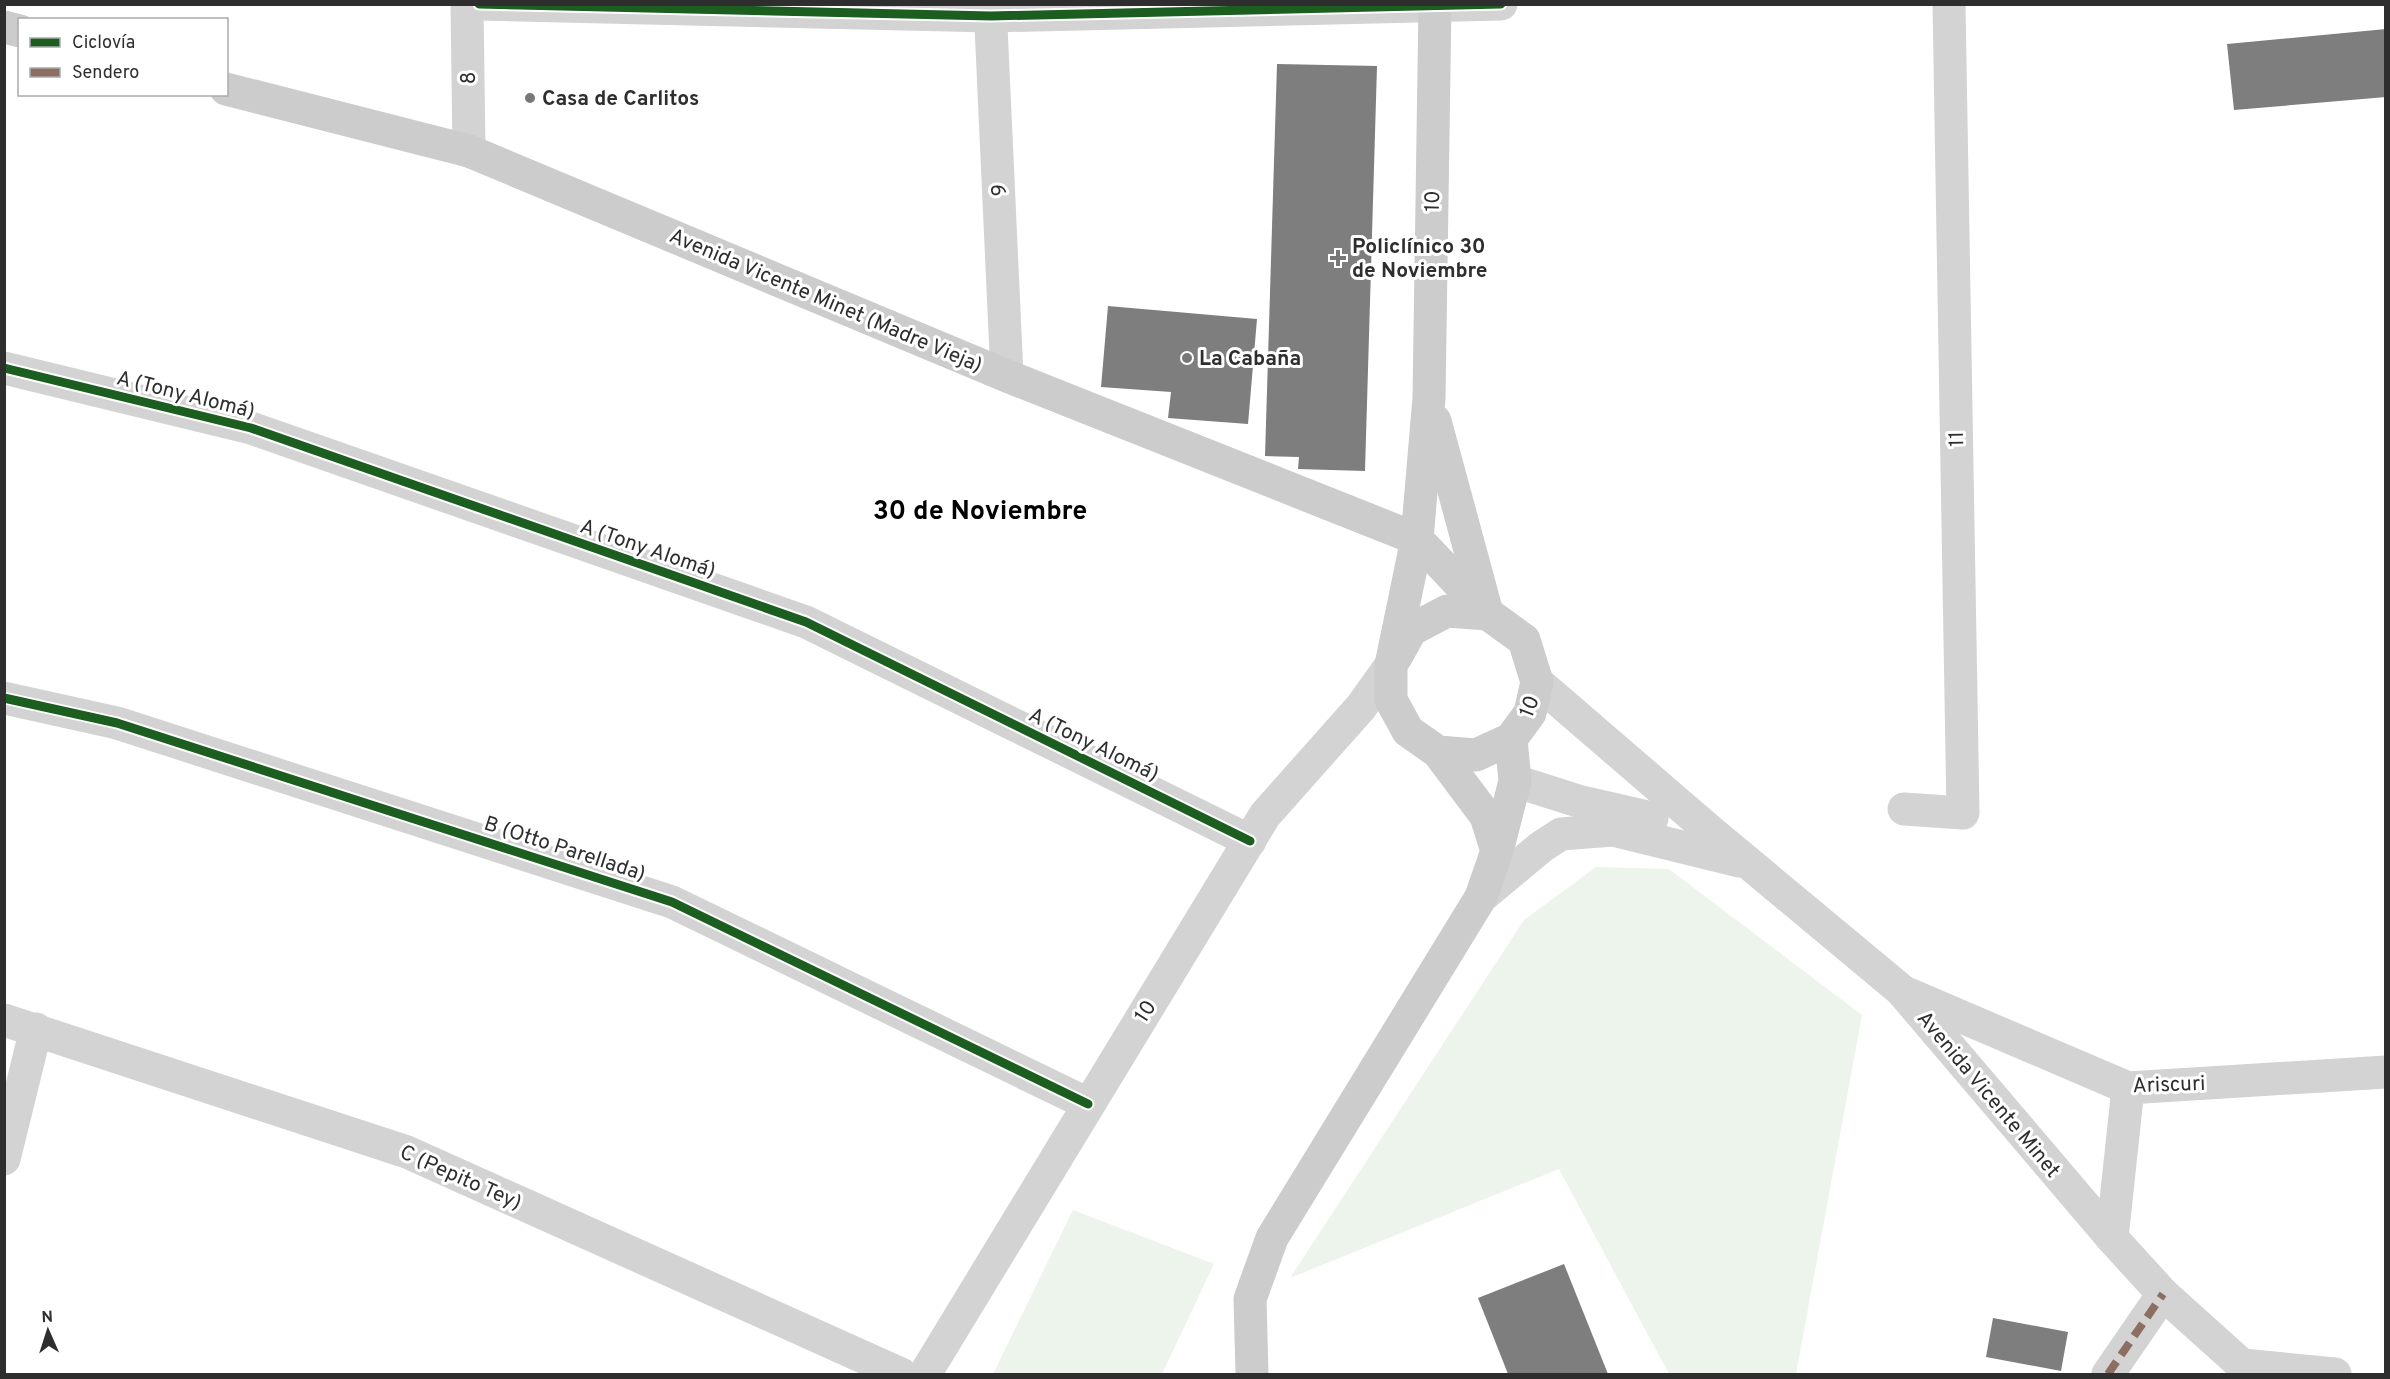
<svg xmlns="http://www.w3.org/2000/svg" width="2390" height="1379" font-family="Overpass,sans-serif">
<rect width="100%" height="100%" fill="#fff"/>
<!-- green -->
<g fill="#edf4ec">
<path d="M1596 867 1669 869 1862 1015 1796 1374H1669L1559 1169 1290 1278 1524 920Z"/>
<path d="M1073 1210 1214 1264 1162 1374H993Z"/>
</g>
<!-- building -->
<g fill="#7e7e7e">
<path d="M2386 29V97L2234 110 2227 44Z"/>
<path d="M1277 64 1377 66 1365 471 1298 469 1299 457 1265 456Z"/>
<path d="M1108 306 1257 319 1248 424 1168 418 1171 392 1101 387Z"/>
<path d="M1564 1264 1608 1374H1508L1478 1298Z"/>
<path d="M1993 1318 2068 1332 2061 1371 1986 1357Z"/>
</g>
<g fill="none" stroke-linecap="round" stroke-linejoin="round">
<!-- minor -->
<g stroke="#d3d3d3" stroke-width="33">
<path d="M467 4 469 151"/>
<path d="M479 4 991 16 1501 4"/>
<path d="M990 4 1007 376"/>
<path d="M4 368 251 428 806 622 1250 841"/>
<path d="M1537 682 1710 831 1901 990 2112 1238 2163 1294 2252 1374"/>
<path d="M4 698 117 723 672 902 1088 1104"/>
<path d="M1515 781 1578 801 1652 818"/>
<path d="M1904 809 1963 813 1949 4"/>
<path d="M1481 897 1541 847 1561 834 1613 830 1739 861"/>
<path d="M1906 993 2128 1088 2386 1072"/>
<path d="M4 1020 407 1152 901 1374"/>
<path d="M4 1159 36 1029"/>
<path d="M2112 1238 2128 1088"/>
<path d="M2243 1365 2335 1374"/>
<path d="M925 1374 1265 815 1361 707 1391 665"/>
<path d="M2108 1374 2163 1294"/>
</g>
<!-- secondary -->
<g stroke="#ccc" stroke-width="33">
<path d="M4 27 20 31"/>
<path d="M226 89 469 151 1007 376 1417 539 1488 614 1524 640 1537 682 1530 713 1511 739 1476 755 1438 752 1408 731 1391 700V665L1417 539 1429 398 1435 4"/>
<path d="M1435 421 1486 609"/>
<path d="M1396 657 1411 630 1447 611 1488 614"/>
<path d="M1438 752 1486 816 1497 851"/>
<path d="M1252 1374 1250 1299 1272 1238 1481 897 1497 851 1515 781 1511 739"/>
</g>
<!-- quiet -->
<path stroke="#8d6e63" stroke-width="8" stroke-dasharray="15 8" stroke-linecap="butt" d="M2108 1374 2163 1294"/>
<!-- cycleway casing -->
<g stroke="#fff" stroke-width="13">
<g id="cycleway">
<path d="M479 4 991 16 1501 4"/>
<path d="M4 368 251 428 806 622 1250 841"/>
<path d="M4 698 117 723 672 902 1088 1104"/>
</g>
</g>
<!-- cycleway -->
<use href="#cycleway" stroke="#1b5e20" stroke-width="9"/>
</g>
<!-- markers -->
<g fill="#777" stroke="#fff" stroke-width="2">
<circle cx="530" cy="98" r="6"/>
<path d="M1335 249h6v6h6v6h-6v6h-6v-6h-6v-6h6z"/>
<circle cx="1187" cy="358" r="6"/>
</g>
<g text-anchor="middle" stroke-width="6" stroke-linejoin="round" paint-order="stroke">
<!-- street labels -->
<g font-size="21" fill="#2e2e2e" stroke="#fff">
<text transform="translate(468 78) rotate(-91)" y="7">8</text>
<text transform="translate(999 190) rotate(-93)" y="7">9</text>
<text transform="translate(1432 201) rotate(-89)" y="7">10</text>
<text transform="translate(826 300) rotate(23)" y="7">Avenida Vicente Minet (Madre Vieja)</text>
<text transform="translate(186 394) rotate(14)" y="7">A (Tony Alomá)</text>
<text transform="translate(1956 439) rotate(-91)" y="7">11</text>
<text transform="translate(648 548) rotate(19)" y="7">A (Tony Alomá)</text>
<text transform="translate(1529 706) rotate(-69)" y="7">10</text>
<text transform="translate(1094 744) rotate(26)" y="7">A (Tony Alomá)</text>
<text transform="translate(565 848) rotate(18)" y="7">B (Otto Parellada)</text>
<text transform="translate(1145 1011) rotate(-58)" y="7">10</text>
<text transform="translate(2169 1084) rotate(-2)" y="7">Ariscuri</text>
<text transform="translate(1989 1094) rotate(50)" y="7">Avenida Vicente Minet</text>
<text transform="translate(461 1177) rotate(24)" y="7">C (Pepito Tey)</text>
</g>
<!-- poi labels -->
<g font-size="21" font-weight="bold" fill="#2e2e2e" stroke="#fff" text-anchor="start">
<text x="542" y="105">Casa de Carlitos</text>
<text x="1352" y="253">Policlínico 30<tspan x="1352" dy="24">de Noviembre</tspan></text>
<text x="1199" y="365">La Cabaña</text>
</g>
<!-- district labels -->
<g font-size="27" font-weight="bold" fill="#000" stroke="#fff">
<text x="980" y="519">30 de Noviembre</text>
</g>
</g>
<!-- border -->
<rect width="2390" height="1379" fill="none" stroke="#2e2e2e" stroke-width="12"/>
<!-- legend -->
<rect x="18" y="18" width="210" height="78" fill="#ffffff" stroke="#ababab" stroke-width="1.5"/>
<rect x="30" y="38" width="30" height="9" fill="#1b5e20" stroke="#ababab" stroke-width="1.5"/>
<text x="72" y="48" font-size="18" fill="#2e2e2e">Ciclovía</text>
<rect x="30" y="68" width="30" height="9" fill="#8d6e63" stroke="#ababab" stroke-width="1.5"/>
<text x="72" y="78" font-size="18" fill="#2e2e2e">Sendero</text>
<!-- north arrow -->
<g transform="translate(48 1331) rotate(357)" stroke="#ffffff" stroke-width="4.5" paint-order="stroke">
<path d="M0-4.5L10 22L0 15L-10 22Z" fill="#2e2e2e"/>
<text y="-9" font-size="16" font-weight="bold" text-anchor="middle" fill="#2e2e2e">N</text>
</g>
</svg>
